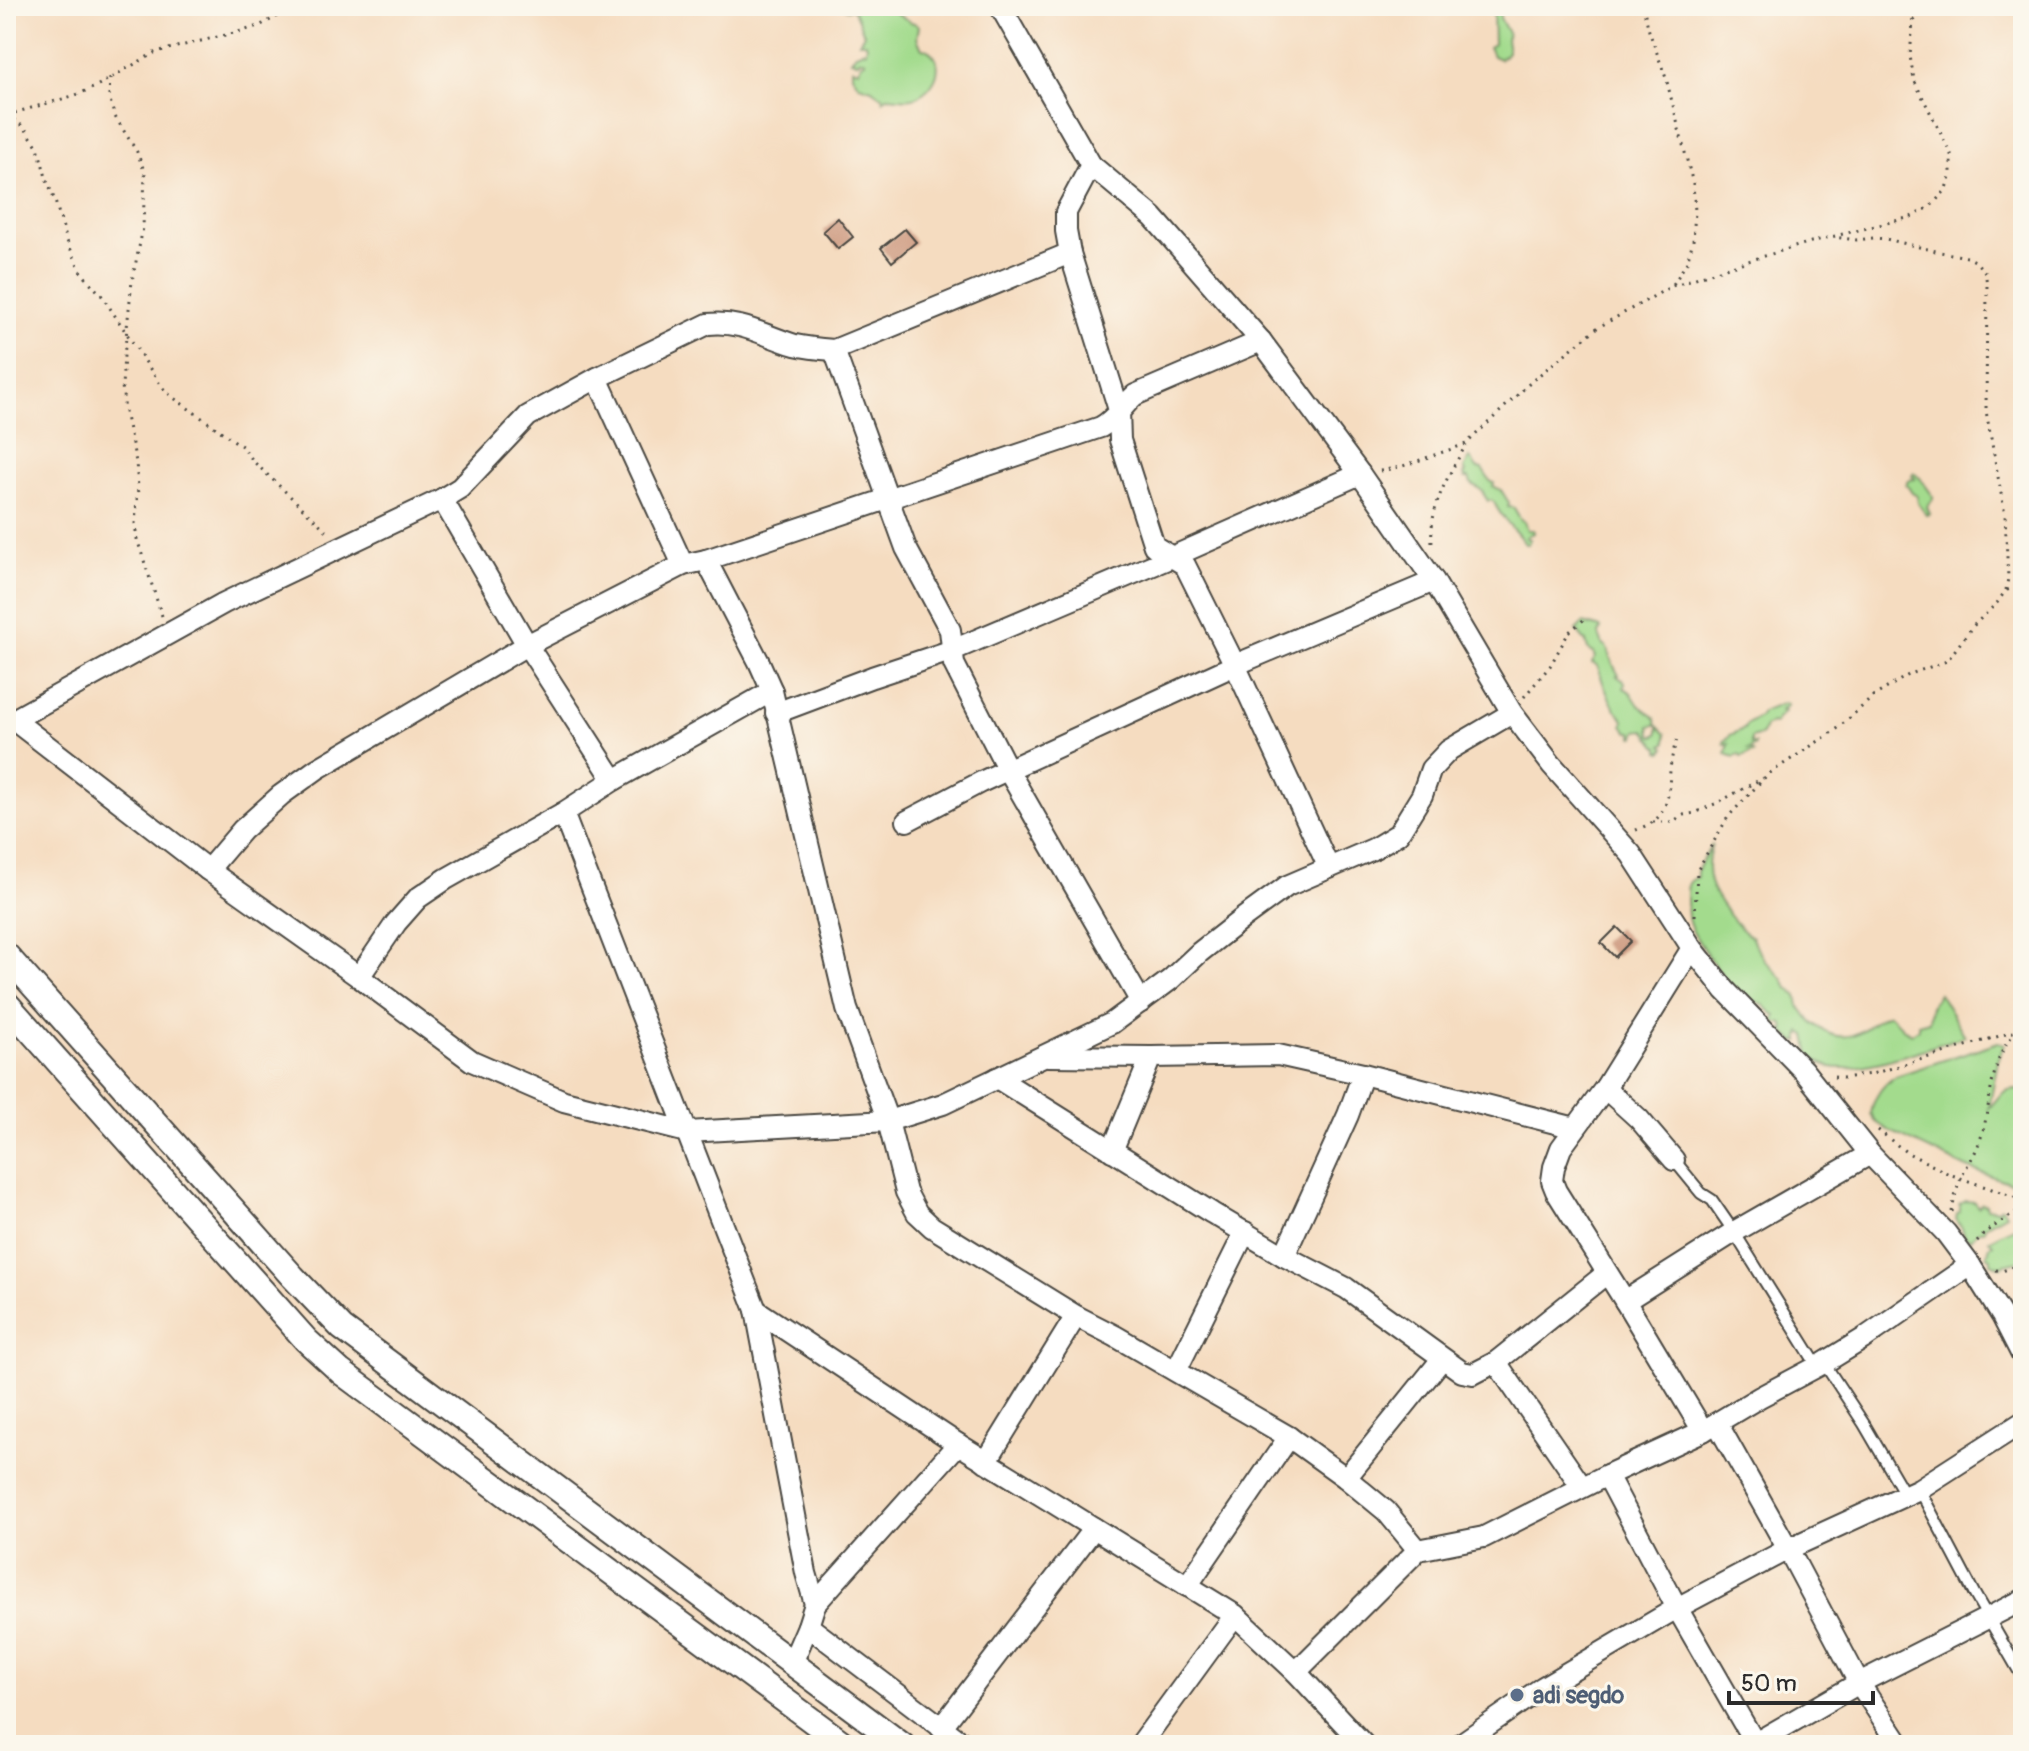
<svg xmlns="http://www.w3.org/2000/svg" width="2029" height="1751" font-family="Pangolin,sans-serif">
<rect width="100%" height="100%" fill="#fbf7ec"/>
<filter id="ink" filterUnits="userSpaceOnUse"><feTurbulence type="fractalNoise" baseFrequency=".0125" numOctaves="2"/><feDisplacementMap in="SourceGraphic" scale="16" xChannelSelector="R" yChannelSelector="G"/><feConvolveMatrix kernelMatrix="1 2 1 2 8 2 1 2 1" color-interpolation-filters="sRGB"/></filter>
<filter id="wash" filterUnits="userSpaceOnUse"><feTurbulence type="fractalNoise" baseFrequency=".006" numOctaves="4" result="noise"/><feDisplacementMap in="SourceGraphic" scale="32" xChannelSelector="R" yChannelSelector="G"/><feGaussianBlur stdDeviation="1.8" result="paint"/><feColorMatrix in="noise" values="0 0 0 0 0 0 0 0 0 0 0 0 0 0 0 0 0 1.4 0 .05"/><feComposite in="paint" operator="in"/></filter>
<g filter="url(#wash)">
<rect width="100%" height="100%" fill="#f5dcc0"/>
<!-- green -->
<g fill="#a3db8d" stroke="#67835c" stroke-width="2">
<path d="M841 6 888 8 911 22 917 24 919 26 917 38 921 47C951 57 936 92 912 98 904 100 895 97 887 97L883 100V96L879 95 872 89 859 85 852 75V68L859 70 861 63 865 62V60L859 59 858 62 851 60 856 53 863 50 866 51 867 45 865 42H859L864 34 853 8 847 10Z"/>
<path d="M1493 6H1500V18L1508 33 1506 39 1508 52 1500 59 1493 56 1489 47 1494 44Z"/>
<path d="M1470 458 1477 468 1482 469 1490 481 1494 483 1493 486 1501 490 1509 503 1508 507 1514 508 1521 520 1524 521 1527 530H1533L1534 532 1526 537 1527 539H1530L1528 544H1525C1515 529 1501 519 1494 502L1491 500 1488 501 1481 490 1471 483 1469 478H1465L1464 474 1466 472 1464 468Z"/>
<path d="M1914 473 1920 478 1933 496V499L1927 507 1930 514 1926 515 1918 502 1917 496 1912 493 1906 484 1909 480 1915 479 1912 475Z"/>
<path d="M1583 623 1601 628 1599 635 1603 645 1606 646C1609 655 1613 667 1619 675L1617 676 1625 682 1624 688C1636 694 1632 699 1641 707 1646 711 1651 713 1656 719V725L1650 726 1651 734 1654 736 1658 734V726L1666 734V743L1663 745 1666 748 1662 752 1659 751V747L1657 746 1645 730 1637 731 1635 737H1633V732H1629L1623 725 1624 720C1610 704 1603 686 1598 666L1592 663 1596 657 1594 653 1588 650 1586 642 1576 630Z"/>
<path d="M1784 703 1787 704V706L1779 711 1784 710V712L1776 720V722L1774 724 1771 723 1765 727 1762 735 1751 738V745L1755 744V746L1748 750 1752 751 1753 753 1741 757 1739 754 1734 757 1726 754 1729 744 1725 745 1724 742 1730 735 1744 729 1746 725 1760 716 1762 712Z"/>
<path d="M1712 844C1708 857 1706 869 1710 882 1714 897 1739 930 1752 937L1754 943 1764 959 1782 978 1787 987 1797 996 1799 1006 1813 1024C1819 1026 1823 1031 1830 1034 1858 1044 1867 1022 1889 1014L1904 1029 1912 1033 1918 1029V1024L1929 1021 1931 1005 1939 993 1965 1036C1936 1045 1858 1074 1831 1067 1823 1065 1816 1061 1810 1055L1806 1035 1801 1032 1799 1042 1794 1041 1782 1031 1785 1030 1784 1024 1774 1022 1776 1015C1769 1012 1768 1008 1762 1004 1755 1000 1746 1000 1739 994 1727 982 1693 938 1689 922 1687 914 1687 905 1687 897 1687 887 1687 881 1697 877V871Z"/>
<path d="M1998 1042 2005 1044 1999 1055 1989 1108C2002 1095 2000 1088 2023 1089V1187L1967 1168 1888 1130 1876 1122 1871 1115C1873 1098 1882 1085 1896 1076Z"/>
<path d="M1966 1201 1974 1202 1978 1207 1982 1203 1986 1204 1987 1208 1998 1210 2000 1207H2002L2006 1214 1985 1226 1984 1230H1980L1970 1239 1965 1237 1962 1228 1956 1219 1957 1214 1960 1212V1204Z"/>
<path d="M2023 1223V1260L2005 1264 2002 1267 1991 1263V1258L1987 1256 1990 1246 1993 1244 1989 1240C2000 1232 2011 1229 2023 1223Z"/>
</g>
<g id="blocks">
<!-- building -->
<g fill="#d1a188">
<path d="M838 218 853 237 838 249 823 231Z"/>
<path d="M905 229 916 242 892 262 881 248Z"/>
<path d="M1617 927 1631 941 1615 957 1601 943Z"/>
</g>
</g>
</g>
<g filter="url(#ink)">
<use href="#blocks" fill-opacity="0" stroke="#494641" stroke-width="2"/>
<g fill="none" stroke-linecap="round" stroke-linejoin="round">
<!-- service casing -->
<g stroke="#494641" stroke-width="14">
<g id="service">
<path d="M1674 1160 1701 1193 1712 1200 1734 1232 1818 1367"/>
<path d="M1824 1363 1864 1424 1906 1496"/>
<path d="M1919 1489 1975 1595 2023 1678"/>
</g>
</g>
<!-- minor casing -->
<g stroke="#494641" stroke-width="24">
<g id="minor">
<path d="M1000 6 1091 165 1153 217 1261 341 1360 474 1434 581 1512 713 1551 764 1631 854 1692 948 1725 990 1803 1070 1870 1154 1946 1233 1970 1265 2002 1316 2023 1357"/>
<path d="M1091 165 1066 212V231L1070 253 1119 410 1120 440 1154 546 1185 565 1235 665 1329 868"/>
<path d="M834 350 906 548 950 630 954 664 1008 770 1141 1002"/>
<path d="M597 378 683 565"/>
<path d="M442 499 527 645 614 780"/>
<path d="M706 560 759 662 772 691 847 1009 888 1121 906 1192 917 1213 932 1227 1076 1316 1115 1336 1289 1437 1346 1478 1386 1511 1418 1550"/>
<path d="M776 713 872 677 953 650 1172 557 1360 474"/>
<path d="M15 721 208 870 359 977 472 1061 564 1101 687 1132 888 1121 943 1104 1112 1023 1170 980 1200 952 1242 919 1287 886 1373 849 1398 834 1422 795 1431 769 1449 750 1512 713"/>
<path d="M6 724 224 603 442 499 460 488 528 416 597 378 708 324C740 320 765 336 795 345 808 348 821 349 834 350L1070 253"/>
<path d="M563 813 756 1310"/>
<path d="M907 821 981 782 1235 665 1434 581"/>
<path d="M208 870 242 830 281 795 317 769 527 645 683 565 706 560 1101 427C1115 419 1123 406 1135 395L1261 341"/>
<path d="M1692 948 1605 1088 1561 1148 1554 1167 1552 1181 1556 1191 1625 1301 1703 1431"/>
<path d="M359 977 396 923 418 898 446 879 563 813 614 780 772 691"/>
<path d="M1048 1056 1151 1057 1278 1055 1363 1074 1348 1115 1284 1256"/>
<path d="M1363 1074 1575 1128"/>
<path d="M997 1078 1212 1213 1284 1256 1346 1288 1462 1372 1473 1374 1496 1362 1607 1273"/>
<path d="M1605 1088 1639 1119 1674 1160"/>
<path d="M1112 1151 1151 1057"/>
<path d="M1625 1301 1734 1232 1870 1154"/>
<path d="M1496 1362 1582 1487"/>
<path d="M1176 1371 1245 1232"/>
<path d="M1717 1423 1788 1549 1859 1683 1900 1745"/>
<path d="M986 1462 1076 1316"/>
<path d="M1607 1475 1677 1608 1756 1745"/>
<path d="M1346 1478 1442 1359"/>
<path d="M1187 1586 1289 1437"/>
<path d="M815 1604 958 1444"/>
<path d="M808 1626 965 1745"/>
<path d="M792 1663 808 1626 815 1604 806 1573 756 1310 958 1444 1235 1615 1296 1672 1364 1745"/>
<path d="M1296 1672 1418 1550 1484 1537 1607 1475 1703 1431 1760 1397 1824 1363 1863 1339 1970 1265"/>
<path d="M941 1728 1094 1528"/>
<path d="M1140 1745 1235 1615"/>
<path d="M1459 1745 1543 1687 1677 1608 1788 1549 1919 1489 2023 1422"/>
<path d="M1752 1745 1859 1683 2023 1600"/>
</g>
</g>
<!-- tertiary casing -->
<g stroke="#494641" stroke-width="28">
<g id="tertiary">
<path d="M6 955 293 1277 342 1328 902 1745"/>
<path d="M6 1003 306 1340 341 1372 845 1745"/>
</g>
</g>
<!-- path -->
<g stroke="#494641" stroke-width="3" stroke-dasharray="2 6" stroke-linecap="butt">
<path d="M1643 6 1649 31 1666 78 1693 184 1695 211 1693 241 1687 262 1672 286"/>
<path d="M1913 21 1925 6"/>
<path d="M110 78 109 96 114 115 137 152 145 173 143 228 132 281 124 356 122 386 125 412 136 462 138 488 135 524 137 539 162 616"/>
<path d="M7 115 24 127 38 147 47 181 55 201 67 241 81 272 102 296 162 387 171 396 243 447 254 462 328 532"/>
<path d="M7 115 76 95 93 88 156 52 246 30 261 25 297 6"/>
<path d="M1380 471 1400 467 1466 444 1533 380 1597 328 1672 286 1725 268 1811 242 1911 217 1930 207 1945 191 1951 174V154L1914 80 1910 56 1913 21 1909 6"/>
<path d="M1432 542C1429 507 1449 474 1466 445"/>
<path d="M2007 590 2023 587"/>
<path d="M1524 697 1550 666 1569 632 1587 617"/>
<path d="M1653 822H1672L1683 815 1695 813 1717 803 1763 778"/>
<path d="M1636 830C1641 828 1648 825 1653 822 1670 808 1669 788 1670 770 1671 759 1674 748 1677 739"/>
<path d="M1695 916 1697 871 1702 862 1728 817 1767 775 1837 729 1874 696 1910 674 1947 661 1972 627 1997 603 2006 590 2008 578 2005 515 1986 411 1987 284 1985 272 1975 261 1967 257 1940 252 1886 239 1874 238 1857 240 1834 237"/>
<path d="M1834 1077 1842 1078 1872 1074 2023 1029"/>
<path d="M1878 1130 1906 1152 1949 1174 2023 1200"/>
<path d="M1952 1212C1954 1200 1957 1187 1962 1176 1967 1165 1975 1155 1979 1143 1993 1107 1987 1062 2015 1033"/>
<path d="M1977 1242 1987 1231 2023 1208"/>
<path d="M1996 1270 2002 1271 2023 1264"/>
</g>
<!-- service -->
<use href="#service" stroke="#fff" stroke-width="10"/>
<!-- minor -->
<use href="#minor" stroke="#fff" stroke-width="20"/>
<!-- tertiary -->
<use href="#tertiary" stroke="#fff" stroke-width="24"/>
</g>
</g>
<!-- markers -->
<circle fill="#5c6f8a" stroke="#fbf7ec" stroke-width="3" cx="1517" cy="1695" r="8"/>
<g text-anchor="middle" stroke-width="6" stroke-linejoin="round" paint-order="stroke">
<!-- service labels -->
<g font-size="24" font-weight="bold" fill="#4e5e75" stroke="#fbf7ec" text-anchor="start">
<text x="1533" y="1703">adi segdo</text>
</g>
</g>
<!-- margin -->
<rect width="2029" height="1751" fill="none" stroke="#fbf7ec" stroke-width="32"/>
<!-- scale -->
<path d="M1729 1691v12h144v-12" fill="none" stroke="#2b2b2b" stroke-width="4"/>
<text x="1741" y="1691" font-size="24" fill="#2b2b2b" stroke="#fbf7ec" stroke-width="6" paint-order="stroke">50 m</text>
</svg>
